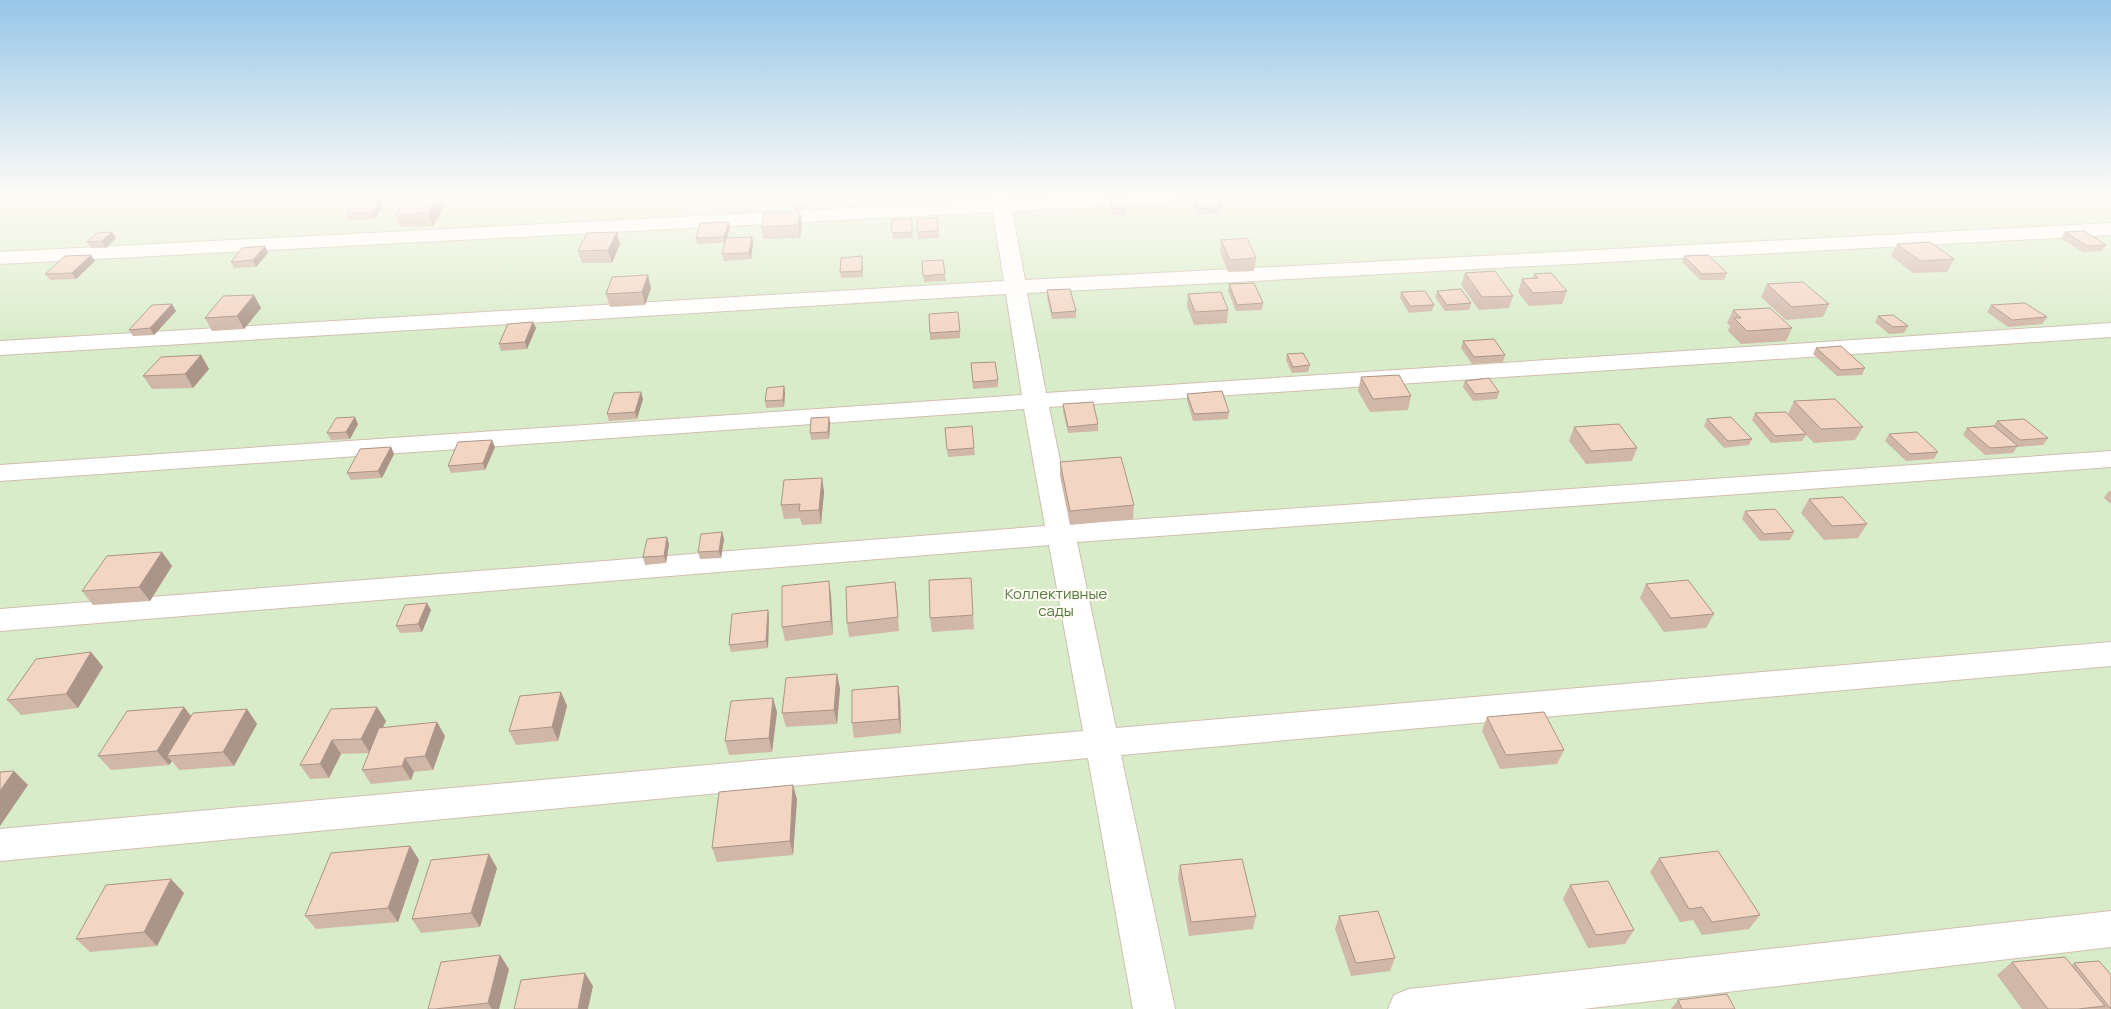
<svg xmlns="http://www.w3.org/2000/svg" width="2111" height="1009" font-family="Manrope,sans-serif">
<rect width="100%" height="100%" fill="#fdf6ec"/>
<!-- green -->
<rect fill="#d8ecc9" x="0" y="197" width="2111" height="812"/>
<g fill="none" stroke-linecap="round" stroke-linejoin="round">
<!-- minor casing -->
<g stroke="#d1beb0" stroke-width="2">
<g id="minor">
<path d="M991 197H1009L1010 200 1065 197H1181L1178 201 1171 203 1012 211 1025 280 2111 223V235L1027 293 1046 393 2111 323V337L1049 407 1073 524 2111 451V467L1077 542 1116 728 2111 642V666L1121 755 1175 1009H1133L1088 758 0 861V829L1083 731 1049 545 0 631V609L1045 526 1024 409 0 481V465L1022 395 1006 294 0 355V341L1004 281 993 212 0 264V252L991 201Z"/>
<path d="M2111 911V947L1583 1009H1388L1394 995 1409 989Z"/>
</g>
</g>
<!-- minor -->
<use href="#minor" fill="#fff" fill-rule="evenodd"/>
</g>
<!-- wall -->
<g fill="#d1b7a8">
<path d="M335 197H366L365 198 336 200Z"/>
<path d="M408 197H441L444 206 433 226 400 227 395 215Z"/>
<path d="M706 197H745L744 201 707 202Z"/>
<path d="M808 197 809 202 808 210 794 211 793 205Z"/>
<path d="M1192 197 1222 207 1221 213 1198 215 1191 202Z"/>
<path d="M1569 197H1605L1604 199 1573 201Z"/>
<path d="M380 200 383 206 374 219 349 220 346 214Z"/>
<path d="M1110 200 1127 208V214L1113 215 1110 206Z"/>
<path d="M937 218 939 238 918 239 917 219Z"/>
<path d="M912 219 913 238 893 239 891 220Z"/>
<path d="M802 224 800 238 763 239 761 227Z"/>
<path d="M730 228 727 238 753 243 751 259 724 261 722 254 725 243 697 244 696 238Z"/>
<path d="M2065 232 2106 245 2102 251 2083 252 2061 239Z"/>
<path d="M116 238 106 248H91L87 242Z"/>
<path d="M1221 240 1256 258 1254 271 1228 272 1220 252Z"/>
<path d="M620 244 612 263H582L578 251Z"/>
<path d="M1897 244 1954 259 1947 272 1913 273 1891 256Z"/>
<path d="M268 253 256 267 234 268 231 262Z"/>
<path d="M862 256 863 277 841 278 840 272Z"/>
<path d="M1684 256 1727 273 1724 280H1700L1682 262Z"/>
<path d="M943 260 946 281 924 282 922 261Z"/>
<path d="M95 261 76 279 50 280 45 274Z"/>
<path d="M1465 273 1513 296 1509 308 1479 310 1461 285Z"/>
<path d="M1534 274 1567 291 1562 304 1529 306 1518 292 1522 279 1533 278Z"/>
<path d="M648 275 651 288 645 305 610 307 606 294Z"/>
<path d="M1229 284 1263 303 1262 310 1236 311 1228 291Z"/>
<path d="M1767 284 1829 304 1823 317 1786 320 1761 297Z"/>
<path d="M1047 290 1076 311V318L1052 319 1047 297Z"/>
<path d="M1437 291 1471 303 1469 310 1445 311 1435 297Z"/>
<path d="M1401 292 1434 305 1432 311 1409 313 1400 298Z"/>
<path d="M1188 294 1228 310 1227 323 1194 325 1187 306Z"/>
<path d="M1991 305 2047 317 2042 324 2008 327 1987 312Z"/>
<path d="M261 308 244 329 212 331 205 318Z"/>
<path d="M1733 310 1792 328 1786 341 1741 344 1728 331 1730 326 1727 323Z"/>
<path d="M176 311 154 335 133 336 129 330Z"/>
<path d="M1878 316 1908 326 1904 333 1889 334 1875 322Z"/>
<path d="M533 322 536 328 527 349 501 351 499 344Z"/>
<path d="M960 331V338L930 340V333Z"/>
<path d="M1463 341 1505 355 1503 362 1472 364 1461 348Z"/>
<path d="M1816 348 1865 368 1862 375 1837 376 1813 354Z"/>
<path d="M1287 354 1310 365 1308 372 1292 373 1286 360Z"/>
<path d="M201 355 209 369 193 388 152 389 143 376Z"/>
<path d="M971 363 998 380V387L973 389Z"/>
<path d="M1361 377 1411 396 1408 410 1370 412 1358 391Z"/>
<path d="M1465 381 1499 392 1497 399 1473 401 1463 387Z"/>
<path d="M784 386 785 393 784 407 766 408 765 401Z"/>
<path d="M1187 394 1229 412 1228 419 1193 421 1187 400Z"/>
<path d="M643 399 637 419 609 421 607 414Z"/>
<path d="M1794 401 1863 427 1855 440 1814 443 1806 435 1802 441 1771 443 1752 420 1755 413 1788 414Z"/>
<path d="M1063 404 1098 424V431L1068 433 1063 411Z"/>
<path d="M829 417 830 424 829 439 811 440 810 433Z"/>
<path d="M1707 419 1752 439 1749 445 1724 448 1704 426Z"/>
<path d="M1997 421 2048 438 2043 445 2017 447 2013 453 1985 455 1963 435 1967 428 1993 426Z"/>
<path d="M358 424 350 439 331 440 327 433Z"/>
<path d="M1574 427 1637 448 1632 461 1586 464 1569 441Z"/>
<path d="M945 428 974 448 975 455 948 457Z"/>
<path d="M1889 434 1938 452 1934 459 1906 461 1885 441Z"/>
<path d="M391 447 394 454 382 478 351 480 347 473Z"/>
<path d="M495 447 485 470 451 473 448 466Z"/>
<path d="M1060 462 1134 505 1133 519 1070 525 1060 476Z"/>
<path d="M822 478 824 492 821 524 802 525 800 518 784 519 781 505Z"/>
<path d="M2109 491H2111V504L2104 498Z"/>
<path d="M1809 499 1867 524 1858 538 1824 540 1801 513Z"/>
<path d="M1745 511 1794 532 1790 540 1760 541 1742 519Z"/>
<path d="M722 532 724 539 721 558 700 559 698 552Z"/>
<path d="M669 544 666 563 645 565 643 557Z"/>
<path d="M162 552 172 566 150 601 93 605 82 591Z"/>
<path d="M971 578 974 629 932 632 930 618Z"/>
<path d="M895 582 899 631 849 637 847 623Z"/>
<path d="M1646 584 1714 614 1706 628 1664 632 1640 598Z"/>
<path d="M831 595 833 635 785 641 782 627Z"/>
<path d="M431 610 422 632 400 633 396 626Z"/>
<path d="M768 610 769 617 768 648 731 652 729 645Z"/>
<path d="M91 652 103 667 78 708 21 715 7 700Z"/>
<path d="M837 674 840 689 837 724 786 727 782 713Z"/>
<path d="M898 686 900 700 901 733 854 738 852 723Z"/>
<path d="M561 692 567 706 558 741 516 745 509 731Z"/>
<path d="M377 707 386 721 383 727 445 736 433 770 414 772 411 780 371 784 362 770 369 753 341 754 329 778 310 779 300 765 331 709Z"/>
<path d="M247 709 257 724 234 766 179 770 172 761 169 765 111 770 98 756 191 716Z"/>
<path d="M777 712 772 752 729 755 725 741Z"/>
<path d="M1487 717 1564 750 1557 764 1500 769 1482 731Z"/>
<path d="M797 799 793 855 717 862 712 848Z"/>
<path d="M410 846 419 860 398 922 316 929 305 916Z"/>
<path d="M1659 858 1760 915 1749 929 1702 935 1693 920 1680 922 1650 872Z"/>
<path d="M1180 865 1256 916 1253 929 1189 936 1178 878Z"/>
<path d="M497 868 480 927 421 933 412 919Z"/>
<path d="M1570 885 1634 930 1625 944 1588 948 1563 899Z"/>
<path d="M184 893 157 946 90 952 76 939Z"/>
<path d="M1339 916 1395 958 1390 971 1351 976 1335 929Z"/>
<path d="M2012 962 2072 965 2074 963 2111 1009H2022L1997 975Z"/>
<path d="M509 969 499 1009H428Z"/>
<path d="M1678 1000 1735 1009H1671Z"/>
</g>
<!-- shaded-wall -->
<g fill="#aa9588">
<path d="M438 197H441L444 206 433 226 428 213Z"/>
<path d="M808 197 809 202 808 210 807 204Z"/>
<path d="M380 200 383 206 374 219 371 212Z"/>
<path d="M800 212 802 224 800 238 798 225Z"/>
<path d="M729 222 730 228 725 243 724 237Z"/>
<path d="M112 232 116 238 106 248 102 241Z"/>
<path d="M617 232 620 244 612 263 608 250Z"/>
<path d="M752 237 753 243 751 259 749 253Z"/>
<path d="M265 246 268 253 256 267 253 260Z"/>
<path d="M91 255 95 261 76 279 72 273Z"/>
<path d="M648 275 651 288 645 305 642 292Z"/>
<path d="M254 295 261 308 244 329 237 316Z"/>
<path d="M172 304 176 311 154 335 150 328Z"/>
<path d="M533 322 536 328 527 349 525 342Z"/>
<path d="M201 355 209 369 193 388 185 374Z"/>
<path d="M784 386 785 393 784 407 783 400Z"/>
<path d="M641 392 643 399 637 419 635 412Z"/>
<path d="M355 417 358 424 350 439 346 432Z"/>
<path d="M829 417 830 424 829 439 828 432Z"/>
<path d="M492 440 495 447 485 470 483 463Z"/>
<path d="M391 447 394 454 382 478 378 471Z"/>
<path d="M822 478 824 492 821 524 819 510Z"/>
<path d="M722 532 724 539 721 558 719 551Z"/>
<path d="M667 537 669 544 666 563 664 556Z"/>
<path d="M162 552 172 566 150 601 139 587Z"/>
<path d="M829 581 831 595 833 635 831 621Z"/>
<path d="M895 582 897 596 899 631 898 617Z"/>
<path d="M427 603 431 610 422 632 418 624Z"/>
<path d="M768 610 769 617 768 648 766 641Z"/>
<path d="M91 652 103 667 78 708 66 694Z"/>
<path d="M837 674 840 689 837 724 834 710Z"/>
<path d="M898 686 900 700 901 733 899 719Z"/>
<path d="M561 692 567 706 558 741 552 727Z"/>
<path d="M773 698 777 712 772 752 769 738Z"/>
<path d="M184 707 195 721 167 756 172 761 169 765 157 751Z"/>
<path d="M377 707 386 721 370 753 361 739Z"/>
<path d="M247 709 257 724 234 766 223 752Z"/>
<path d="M437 722 445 736 433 770 425 756Z"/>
<path d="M332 740 341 754 329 778 320 764Z"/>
<path d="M405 758 414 772 411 780 402 766Z"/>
<path d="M14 771 28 785 0 826V791Z"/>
<path d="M793 785 797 799 793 855 790 841Z"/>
<path d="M410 846 419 860 398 922 388 908Z"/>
<path d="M489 854 497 868 480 927 471 913Z"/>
<path d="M171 879 184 893 157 946 144 932Z"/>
<path d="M500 955 509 969 499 1009H492L488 1003Z"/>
<path d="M585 973 593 986 588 1009H578Z"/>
</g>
<!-- building -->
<g fill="#f3d5c3" stroke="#aa9588">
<path d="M408 197H438L428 213 395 215Z"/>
<path d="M794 197H808L807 204 793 205Z"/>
<path d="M1192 197H1216L1222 207 1198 209Z"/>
<path d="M1124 199 1127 208 1113 209 1110 200Z"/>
<path d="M380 200 371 212 346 214 356 201Z"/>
<path d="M800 212 798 225 761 227 764 213Z"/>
<path d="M937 218 938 231 917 232V219Z"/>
<path d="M912 219V232L892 233 891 220Z"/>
<path d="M729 222 724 237 696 238 700 223Z"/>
<path d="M2084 231 2106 245 2087 246 2065 232Z"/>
<path d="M112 232 102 241 87 242 97 233Z"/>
<path d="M617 232 608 250 578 251 587 233Z"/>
<path d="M752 237 749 253 722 254 726 238Z"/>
<path d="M1247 238 1256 258 1230 260 1221 240Z"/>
<path d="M1930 242 1954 259 1920 261 1897 244Z"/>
<path d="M265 246 253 260 231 262 242 248Z"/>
<path d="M91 255 72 273 45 274 65 256Z"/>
<path d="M1708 255 1727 273 1702 274 1684 256Z"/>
<path d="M862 256V271L840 272 841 258Z"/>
<path d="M943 260 945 274 923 276 922 261Z"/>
<path d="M1495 271 1513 296 1482 297 1465 273Z"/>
<path d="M1551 273 1567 291 1533 293 1522 279 1538 278 1534 274Z"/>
<path d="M648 275 642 292 606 294 612 277Z"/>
<path d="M1803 282 1829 304 1792 307 1767 284Z"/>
<path d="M1254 283 1263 303 1237 305 1229 284Z"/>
<path d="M1070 289 1076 311 1052 313 1047 290Z"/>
<path d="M1461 289 1471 303 1447 305 1437 291Z"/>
<path d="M1425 291 1434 305 1410 306 1401 292Z"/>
<path d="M1221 292 1228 310 1195 312 1188 294Z"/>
<path d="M254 295 237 316 205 318 223 296Z"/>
<path d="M2025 303 2047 317 2012 320 1991 305Z"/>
<path d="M172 304 150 328 129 330 152 305Z"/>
<path d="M1770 308 1792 328 1747 331 1734 318H1741L1733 310Z"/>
<path d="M958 312 960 331 930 333 929 314Z"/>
<path d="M1893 315 1908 326 1893 327 1878 316Z"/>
<path d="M533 322 525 342 499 344 508 324Z"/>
<path d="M1494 339 1505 355 1474 357 1463 341Z"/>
<path d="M1841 346 1865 368 1841 370 1816 348Z"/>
<path d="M1303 353 1310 365 1293 367 1287 354Z"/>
<path d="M201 355 185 374 143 376 161 357Z"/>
<path d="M995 362 998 380 973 382 971 363Z"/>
<path d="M1399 375 1411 396 1373 399 1361 377Z"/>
<path d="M1489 378 1499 392 1475 394 1465 381Z"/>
<path d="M784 386 783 400 765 401 767 388Z"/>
<path d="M1222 391 1229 412 1194 414 1187 394Z"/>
<path d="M641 392 635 412 607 414 614 393Z"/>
<path d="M1835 399 1863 427 1821 429 1794 401Z"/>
<path d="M1093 402 1098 424 1068 427 1063 404Z"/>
<path d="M1786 412 1806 434 1775 436 1755 413Z"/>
<path d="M355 417 346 432 327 433 336 418Z"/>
<path d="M829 417 828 432 810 433 811 418Z"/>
<path d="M1731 417 1752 439 1728 441 1707 419Z"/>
<path d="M2024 419 2048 438 2020 440 1997 421Z"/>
<path d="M1619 424 1637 448 1591 451 1574 427Z"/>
<path d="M972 426 974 448 947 450 945 428Z"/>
<path d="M1994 426 2018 446 1990 448 1967 428Z"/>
<path d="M1917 432 1938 452 1910 454 1889 434Z"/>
<path d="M492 440 483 463 448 466 458 442Z"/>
<path d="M391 447 378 471 347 473 360 449Z"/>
<path d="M1121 457 1134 505 1070 511 1060 462Z"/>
<path d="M822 478 819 510 799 511 800 504 781 505 784 480Z"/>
<path d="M1843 497 1867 524 1832 526 1809 499Z"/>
<path d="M1775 509 1794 532 1764 534 1745 511Z"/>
<path d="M722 532 719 551 698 552 701 534Z"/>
<path d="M667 537 664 556 643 557 647 539Z"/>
<path d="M162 552 139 587 82 591 107 556Z"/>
<path d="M971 578 973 615 930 618 929 580Z"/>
<path d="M1688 580 1714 614 1671 618 1646 584Z"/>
<path d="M829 581 831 621 782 627V586Z"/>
<path d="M895 582 898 617 847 623 846 587Z"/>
<path d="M427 603 418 624 396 626 405 605Z"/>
<path d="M768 610 766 641 729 645 732 614Z"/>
<path d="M91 652 66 694 7 700 36 659Z"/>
<path d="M837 674 834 710 782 713 786 678Z"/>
<path d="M898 686 899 719 852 723V690Z"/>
<path d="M561 692 552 727 509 731 520 696Z"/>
<path d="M773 698 769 738 725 741 731 701Z"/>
<path d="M184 707 157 751 98 756 127 711Z"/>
<path d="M377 707 361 739 332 740 320 764 300 765 331 709Z"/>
<path d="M247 709 223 752 167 756 193 713Z"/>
<path d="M1544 712 1564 750 1506 755 1487 717Z"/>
<path d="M437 722 425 756 405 758 402 766 362 770 379 728Z"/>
<path d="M14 771 0 791V772Z"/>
<path d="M793 785 790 841 712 848 719 792Z"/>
<path d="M410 846 388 908 305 916 331 853Z"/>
<path d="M1718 851 1760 915 1712 922 1702 907 1689 909 1659 858Z"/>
<path d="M489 854 471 913 412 919 431 860Z"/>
<path d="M1242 859 1256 916 1191 922 1180 865Z"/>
<path d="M171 879 144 932 76 939 106 885Z"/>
<path d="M1608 881 1634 930 1596 935 1570 885Z"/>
<path d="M1378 911 1395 958 1356 963 1339 916Z"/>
<path d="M500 955 488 1003 435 1009H428L441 962Z"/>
<path d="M2065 957 2105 1006 2078 1009H2048L2012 962Z"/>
<path d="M2099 961 2111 975V1009L2074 963Z"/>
<path d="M585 973 578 1009H514L521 980Z"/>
<path d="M1727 994 1735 1009H1682L1678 1000Z"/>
</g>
<!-- sky -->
<linearGradient id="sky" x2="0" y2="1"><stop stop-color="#97c7e8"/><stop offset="0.58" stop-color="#fefbf6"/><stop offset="1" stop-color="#fefbf6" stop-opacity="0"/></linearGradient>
<rect width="2111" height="338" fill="url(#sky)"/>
<g text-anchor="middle" stroke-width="4" stroke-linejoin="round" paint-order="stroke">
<!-- park labels -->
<g font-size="15" fill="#537a41" stroke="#fffaf3">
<text x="1056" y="599">Коллективные<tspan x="1056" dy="17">сады</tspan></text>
</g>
</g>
</svg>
